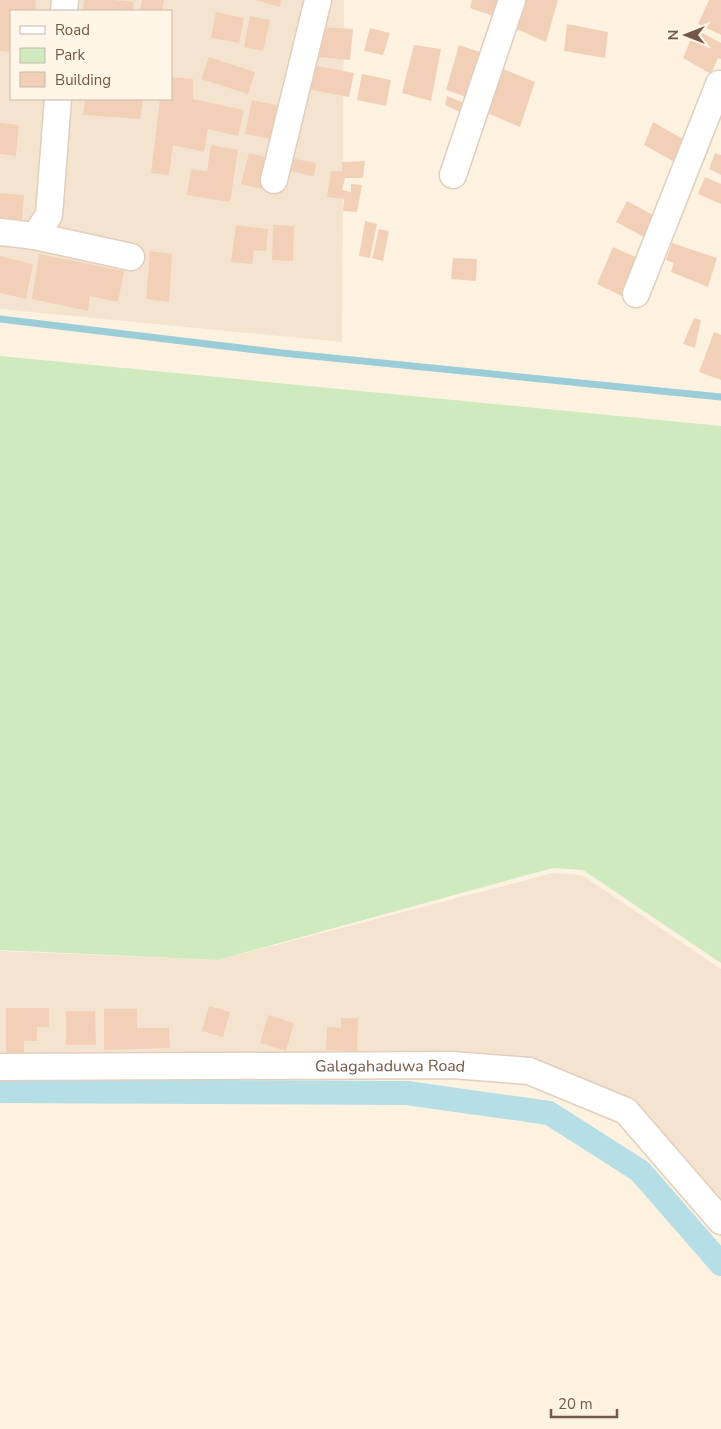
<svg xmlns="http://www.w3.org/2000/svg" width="721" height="1429" font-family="'Nunito Sans',sans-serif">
<rect width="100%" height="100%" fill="#fdf2e0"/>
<!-- residential -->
<g fill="#f4e4cf" fill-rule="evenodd">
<path d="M0 0H344L342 342 0 309ZM11 11H171V99H11Z"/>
<path d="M553 873 582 875 721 969V1237L620 1119 527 1081 452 1075 0 1077V951L218 960Z"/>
</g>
<!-- green -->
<path fill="#d0eabf" d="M0 356 721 426V963L583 870 553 868 218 960 0 950Z"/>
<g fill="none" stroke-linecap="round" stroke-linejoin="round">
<!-- stream -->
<path stroke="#9bcdd8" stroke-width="7" d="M0 319 282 353 721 397"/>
<!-- canal -->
<path stroke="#b5dee6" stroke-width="24" d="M0 1091 407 1093 549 1113 640 1171 721 1264"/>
</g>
<!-- building -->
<g fill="#f2d0b8">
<path d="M0 0H36L35 11H11V52L0 51Z"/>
<path d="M84 0H113L134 2 133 11H83Z"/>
<path d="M142 0H164L162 11H140Z"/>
<path d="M255 0H281L280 7Z"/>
<path d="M472 0H505L499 18 470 8Z"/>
<path d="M523 0H558L546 42 514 28Z"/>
<path d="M709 0H721V35L698 24Z"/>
<path d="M216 12 244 18 239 43 211 38Z"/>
<path d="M250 16 270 20 263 51 244 47Z"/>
<path d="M567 24 608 32 605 58 564 51Z"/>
<path d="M319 27 353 29 350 60 317 57Z"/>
<path d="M370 28 390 33 383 55 364 51Z"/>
<path d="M695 29 721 43V59L718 58 711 74 683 58Z"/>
<path d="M414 45 441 49 431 101 402 93Z"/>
<path d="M459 45 489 55 475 100 446 90Z"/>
<path d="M209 57 255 72 248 94 201 79Z"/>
<path d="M312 65 354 73 349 97 307 89Z"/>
<path d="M503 69 535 82 520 127 487 113Z"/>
<path d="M362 74 391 80 386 106 357 100Z"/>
<path d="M171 77 193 79V99L244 110 238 136 208 129 204 152 173 145 169 175 151 173 160 99H171Z"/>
<path d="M447 96 470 105 467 115 445 105Z"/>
<path d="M85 99H143L140 119 83 115Z"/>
<path d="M252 100 277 105 270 139 245 134Z"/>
<path d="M653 122 690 143 680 165 644 145Z"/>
<path d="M0 123 19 125 16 156 0 154Z"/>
<path d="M211 145 238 150 230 202 187 195 191 169 207 171Z"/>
<path d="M249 153 270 158 262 189 241 184Z"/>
<path d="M715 153 721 155V175L709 169Z"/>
<path d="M290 158 316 163 314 176 288 171Z"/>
<path d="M365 161 363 178H345L342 190 351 192V184L362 185 357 212 343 211 344 199 327 197 331 171H342V162Z"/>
<path d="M705 177 721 184V204L698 194Z"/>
<path d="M0 193 24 195 22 221 0 219Z"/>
<path d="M627 201 653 215 644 237 616 222Z"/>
<path d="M365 221 377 224 370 258 359 256Z"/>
<path d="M236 225 268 229 266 251 254 250 252 264 231 262Z"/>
<path d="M273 225 294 226 293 261 272 260Z"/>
<path d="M379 229 389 231 383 261 372 258Z"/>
<path d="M672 243 717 258 708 287 671 272 674 263 666 260Z"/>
<path d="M613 247 640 259 626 298 597 284Z"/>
<path d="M150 251 172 254 169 302 146 299Z"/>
<path d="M39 254 124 271 118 302 90 296 88 311 32 299Z"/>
<path d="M0 256 33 264 26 299 0 293Z"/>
<path d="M453 258 477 259 476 281 451 279Z"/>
<path d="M694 318 701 320 695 348 683 344Z"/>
<path d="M714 332 721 335V380L699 372Z"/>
<path d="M209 1006 230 1012 223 1037 202 1031Z"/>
<path d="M6 1008H49V1027H37V1041H24V1058H6Z"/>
<path d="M104 1009H137V1028H169L170 1048 104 1050Z"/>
<path d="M66 1011H95L96 1045H66Z"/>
<path d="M268 1015 294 1023 286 1051 260 1043Z"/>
<path d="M341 1018H358L357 1051 326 1050 327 1027 341 1028Z"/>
</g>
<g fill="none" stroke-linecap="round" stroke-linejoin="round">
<!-- minor casing -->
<g stroke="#e1cebc" stroke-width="29">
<g id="minor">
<path d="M64 11 65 0"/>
<path d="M453 175 512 0"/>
<path d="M274 180 318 0"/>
<path d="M0 232 35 236 49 215 58 99"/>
<path d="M35 236 131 257"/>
<path d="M636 294 719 84H721"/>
<path id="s1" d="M0 1067 452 1065 529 1071 626 1111 721 1221"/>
</g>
</g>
<!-- minor -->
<use href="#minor" stroke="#fff" stroke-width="26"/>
</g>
<g text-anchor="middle" stroke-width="4" stroke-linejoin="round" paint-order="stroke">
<!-- street labels -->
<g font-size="16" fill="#745847" stroke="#fff6e7">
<text dy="6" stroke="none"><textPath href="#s1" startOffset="390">Galagahaduwa Road</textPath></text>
</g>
</g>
<!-- legend -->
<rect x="10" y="10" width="162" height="90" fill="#fff6e7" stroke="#c7b7a7"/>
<rect x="20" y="26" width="25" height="8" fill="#ffffff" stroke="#c7b7a7"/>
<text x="55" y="35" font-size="15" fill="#745847">Road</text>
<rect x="20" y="48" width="25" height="15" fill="#d0eabf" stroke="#c7b7a7"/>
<text x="55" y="60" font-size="15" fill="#745847">Park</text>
<rect x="20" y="72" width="25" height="15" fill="#f2d0b8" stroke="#c7b7a7"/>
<text x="55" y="85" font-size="15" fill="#745847">Building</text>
<!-- north arrow -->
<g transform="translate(686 35) rotate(270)" stroke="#fff6e7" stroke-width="4" paint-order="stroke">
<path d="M0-4L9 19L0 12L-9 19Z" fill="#745847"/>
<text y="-8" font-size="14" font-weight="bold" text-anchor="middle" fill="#745847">N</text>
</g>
<!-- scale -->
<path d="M551 1409v8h66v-8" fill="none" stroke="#745847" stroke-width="2.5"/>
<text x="558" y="1409" font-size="15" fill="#745847" stroke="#fff6e7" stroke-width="4" paint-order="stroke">20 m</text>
</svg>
